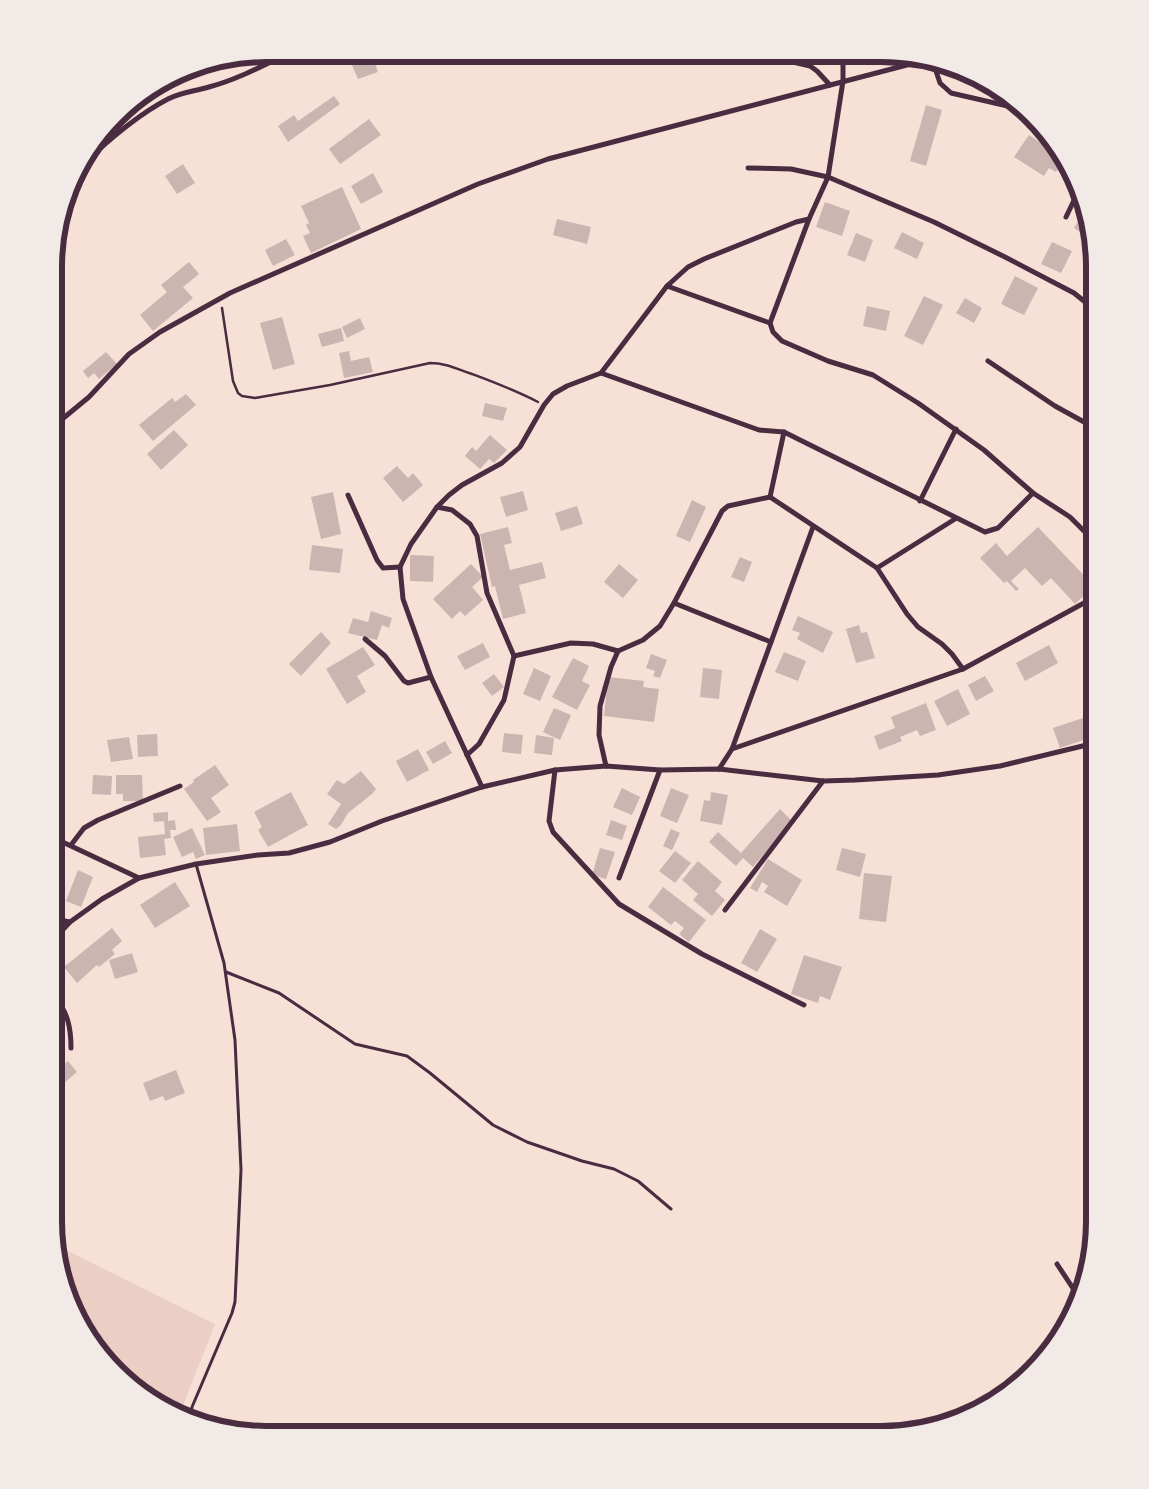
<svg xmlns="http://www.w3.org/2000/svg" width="1149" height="1489" font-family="'Archivo Narrow',sans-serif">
<rect width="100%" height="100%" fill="#f7e1d7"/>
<!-- green -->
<path fill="#ebcfc5" d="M60 1251H68L215 1324 181 1411 148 1399 107 1363 76 1316Z"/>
<!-- building -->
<g fill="#ccb4b1">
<path d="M393 54H413V55L394 59Z"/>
<path d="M372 55 378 72 358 79 351 63Z"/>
<path d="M334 96 340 104 288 142 278 126 294 115 298 121Z"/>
<path d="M926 105 942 110 926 166 910 161Z"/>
<path d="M369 119 381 135 340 164 329 149Z"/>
<path d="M1029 135 1041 143 1044 138 1063 161 1056 172 1049 168 1044 176 1014 157Z"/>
<path d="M183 164 195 183 177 194 165 176Z"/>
<path d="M373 173 383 192 361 204 351 186Z"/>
<path d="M342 187 361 229 311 253 303 236 310 233 306 225 309 223 301 206Z"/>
<path d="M825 202 850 211 842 236 816 227Z"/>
<path d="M1083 214 1090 244 1080 238 1083 234 1074 228Z"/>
<path d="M557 219 591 227 587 244 553 235Z"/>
<path d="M902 232 924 243 917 259 894 248Z"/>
<path d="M856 233 873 240 865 262 847 255Z"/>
<path d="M286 239 295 255 273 266 265 250Z"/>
<path d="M1052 242 1072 251 1061 273 1041 264Z"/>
<path d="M189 262 199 274 183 287 193 298 153 331 140 315 167 292 161 285Z"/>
<path d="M1015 276 1038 288 1024 315 1001 304Z"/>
<path d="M924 296 943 305 923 345 904 336Z"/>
<path d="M965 298 982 308 974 323 956 313Z"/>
<path d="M867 306 890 311 886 331 863 326Z"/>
<path d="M282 317 295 364 273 370 260 323Z"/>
<path d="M360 318 365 329 347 338 342 327Z"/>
<path d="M341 328 344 341 322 347 318 334Z"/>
<path d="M349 351 351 361 369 357 373 372 344 378 339 353Z"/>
<path d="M106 352 117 364 99 379 94 373 88 378 83 371Z"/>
<path d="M186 394 196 405 153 441 139 425 172 398 175 402Z"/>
<path d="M485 403 507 408 503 421 482 416Z"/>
<path d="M174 430 188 445 161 470 147 454Z"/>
<path d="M490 435 507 450 494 463 489 459 480 469 465 456 472 447 476 451Z"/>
<path d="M397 466 408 478 413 473 423 485 403 502 383 478Z"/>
<path d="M523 491 528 510 506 517 500 497Z"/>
<path d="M333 492 341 534 321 539 311 497Z"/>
<path d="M692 500 706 507 690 542 676 536Z"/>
<path d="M577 506 583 524 561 531 555 513Z"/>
<path d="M508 527 512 543 504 545 510 570 542 562 546 578 519 585 526 613 503 619 495 586 492 587 480 534Z"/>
<path d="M1038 527 1094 586 1075 604 1051 578 1042 586 1025 568 1011 581 1019 589 1016 591 1007 581 1004 583 980 558 996 543 1007 556Z"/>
<path d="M312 545 343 549 340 573 309 570Z"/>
<path d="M410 555 434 556 433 582 410 581Z"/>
<path d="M740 557 752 562 744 582 731 577Z"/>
<path d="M471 564 483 577 472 587 483 600 465 616 460 611 452 619 433 599Z"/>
<path d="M619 564 638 580 623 598 604 582Z"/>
<path d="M371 611 392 618 389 628 382 625 377 640 348 633 353 618 368 622Z"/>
<path d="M798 616 833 632 823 653 797 639 800 633 792 630Z"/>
<path d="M859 625 861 633 867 632 875 658 856 663 846 629Z"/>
<path d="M321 632 331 643 301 676 289 664Z"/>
<path d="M483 643 490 657 465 670 457 656Z"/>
<path d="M1049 645 1058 663 1025 681 1016 663Z"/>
<path d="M363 647 375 665 357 676 366 692 347 704 326 669Z"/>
<path d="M784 652 806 661 798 681 775 672Z"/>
<path d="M651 654 667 660 660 678 653 676 655 671 646 668Z"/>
<path d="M573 658 589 666 582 681 590 685 577 710 552 697Z"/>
<path d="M534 668 551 676 540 701 523 694Z"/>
<path d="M703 668 722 670 719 699 700 697Z"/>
<path d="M494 674 504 687 492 696 482 683Z"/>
<path d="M985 676 994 691 976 701 968 685Z"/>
<path d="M608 677 644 681 643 687 659 689 654 722 604 716Z"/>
<path d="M958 689 970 714 947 726 934 701Z"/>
<path d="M926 703 936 730 920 736 917 730 900 737 902 741 879 750 874 736 895 728 891 717Z"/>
<path d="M554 708 571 715 560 740 543 732Z"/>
<path d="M1089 716 1095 736 1060 748 1053 728Z"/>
<path d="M504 733 523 735 521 754 502 752Z"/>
<path d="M157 734 158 756 138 757 137 735Z"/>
<path d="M536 735 554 738 552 755 534 753Z"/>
<path d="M129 737 133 759 111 762 107 740Z"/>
<path d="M445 741 452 753 433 764 426 752Z"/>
<path d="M418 749 429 770 407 782 396 761Z"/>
<path d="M215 765 229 785 211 798 221 812 207 821 184 789 194 782 193 780Z"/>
<path d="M361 771 376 789 372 794 348 813 341 825 336 829 328 824 341 804 327 794 337 780 344 784Z"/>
<path d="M93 775 112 776 111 795 92 794Z"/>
<path d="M116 775H142L143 801H123V794H116Z"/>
<path d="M622 788 640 797 632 815 613 807Z"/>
<path d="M671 788 689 795 677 823 660 816Z"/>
<path d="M291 792 308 825 268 847 258 830 262 827 254 812Z"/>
<path d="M711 792 728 795 722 825 700 821 704 800 710 801Z"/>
<path d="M780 809 792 821 753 867 743 858 736 866 709 842 718 832 741 853Z"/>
<path d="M168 812V821L175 820 176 830H170L171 838 164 839 166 855 140 858 138 837 165 834 164 821 154 822 153 813Z"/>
<path d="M611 820 627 826 622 840 606 835Z"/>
<path d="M237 824 240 851 206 855 203 828Z"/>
<path d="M192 828 205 855 196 859 193 852 182 857 173 837Z"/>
<path d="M671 829 680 833 672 850 663 846Z"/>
<path d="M600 848 615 852 606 879 592 875Z"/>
<path d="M842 848 866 854 860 877 836 870Z"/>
<path d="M675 851 691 863 675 883 659 871Z"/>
<path d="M768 859 802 880 787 906 764 892 768 886 762 882 757 892 750 888Z"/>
<path d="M698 861 722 882 715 891 725 900 712 916 693 900 698 894 682 880Z"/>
<path d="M78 870 93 877 81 907 66 901Z"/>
<path d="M864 873 892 876 886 922 859 919Z"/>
<path d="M175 882 190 906 155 928 140 905Z"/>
<path d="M663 887 706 920 689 942 679 934 684 928 675 921 671 925 648 907Z"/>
<path d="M112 928 122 941 112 950 115 954 99 967 97 965 77 983 64 967Z"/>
<path d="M760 929 777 939 757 972 741 963Z"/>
<path d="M132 953 138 972 115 979 109 960Z"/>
<path d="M804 955 842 967 830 1000 820 996 818 1003 791 994Z"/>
<path d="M68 1061 77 1072 56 1090 54 1088V1073Z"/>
<path d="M176 1070 185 1093 165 1101 163 1096 150 1101 143 1083Z"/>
</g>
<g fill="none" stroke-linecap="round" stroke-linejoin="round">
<!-- path -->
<path stroke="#4a2c40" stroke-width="2.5" d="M222 308 233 381 238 393 242 396 255 398 330 385 430 363C446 363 457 369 472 374 496 383 515 390 538 402"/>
<!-- service -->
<g stroke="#4a2c40" stroke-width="3">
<path d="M226 972 279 993 355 1044 407 1056 430 1073 493 1125 527 1142 582 1161 614 1169 638 1181 671 1209"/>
<path d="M191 1415 192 1407 232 1313 235 1302 241 1170 235 1040 224 963 196 864"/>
</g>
<!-- minor -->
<g stroke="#4a2c40" stroke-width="5">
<path d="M763 55 810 66 817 71 830 85"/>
<path d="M933 62 940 83 951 93 1021 109"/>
<path d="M80 167C105 143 137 115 168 99 181 92 196 91 209 87 236 80 262 66 287 54"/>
<path d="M748 168 791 169 828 177 934 222 1005 257 1074 293 1095 310"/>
<path d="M1066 217 1078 192"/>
<path d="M667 286 770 323 773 332 782 341 828 361 873 375 918 403 984 450 1033 493 1070 517 1095 542"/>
<path d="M770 323 809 219"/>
<path d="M988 361 1055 406 1095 428"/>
<path d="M601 373 759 430 784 432 985 532 998 528 1033 493"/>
<path d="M55 425 89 397 129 354 160 332 230 293 478 184 548 159 926 60"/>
<path d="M348 495 377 560 383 568 400 567"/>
<path d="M770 497 877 568"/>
<path d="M920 501 956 429"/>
<path d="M437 507 452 510 470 524 477 536 487 593 514 656 504 700 479 744 467 755"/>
<path d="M955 519 877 568 907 614 918 627 942 644 952 654 963 669"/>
<path d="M674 603 771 642"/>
<path d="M365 639 385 656 404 681 408 683 431 677"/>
<path d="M514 656 571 643 593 644 618 651"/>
<path d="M732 749 963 669 1095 597"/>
<path d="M606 766 599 735 600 706 611 667 618 651 643 640 660 626 674 603 722 511 728 506 770 497 784 432"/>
<path d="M719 769 732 749 813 527"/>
<path d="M555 770 549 821 553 832 619 904 702 954 804 1005"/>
<path d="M482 787 431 677 403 599 400 567 411 544 437 507 449 495 462 485 502 463 520 447 544 405 553 394 567 386 601 373 667 286 688 267 704 259 796 222 809 219 828 177 843 81V55"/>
<path d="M54 838 139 878"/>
<path d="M71 845 84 828 98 820 180 786"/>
<path d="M619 878 660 770"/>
<path d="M725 910 823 781"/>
<path d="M54 919 70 922"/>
<path d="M54 939 70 922 102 899 139 878 196 864 258 855 289 853 330 842 382 821 482 787 555 770 606 766 660 770 719 769 823 781 855 780 938 775 1000 766 1095 743"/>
<path d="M54 997C68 1011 71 1029 71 1048"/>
<path d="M1057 1264 1080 1299"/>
</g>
</g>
<!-- crop -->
<path d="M0 0H1149V1489H0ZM267 62H881A205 205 0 0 1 1086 267V1221A205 205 0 0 1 881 1426H267A205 205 0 0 1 62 1221V267A205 205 0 0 1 267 62Z" fill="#f1eae7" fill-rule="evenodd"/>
<path fill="none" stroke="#4a2c40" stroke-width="6" d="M267 62H881A205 205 0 0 1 1086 267V1221A205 205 0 0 1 881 1426H267A205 205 0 0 1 62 1221V267A205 205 0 0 1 267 62Z"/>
</svg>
